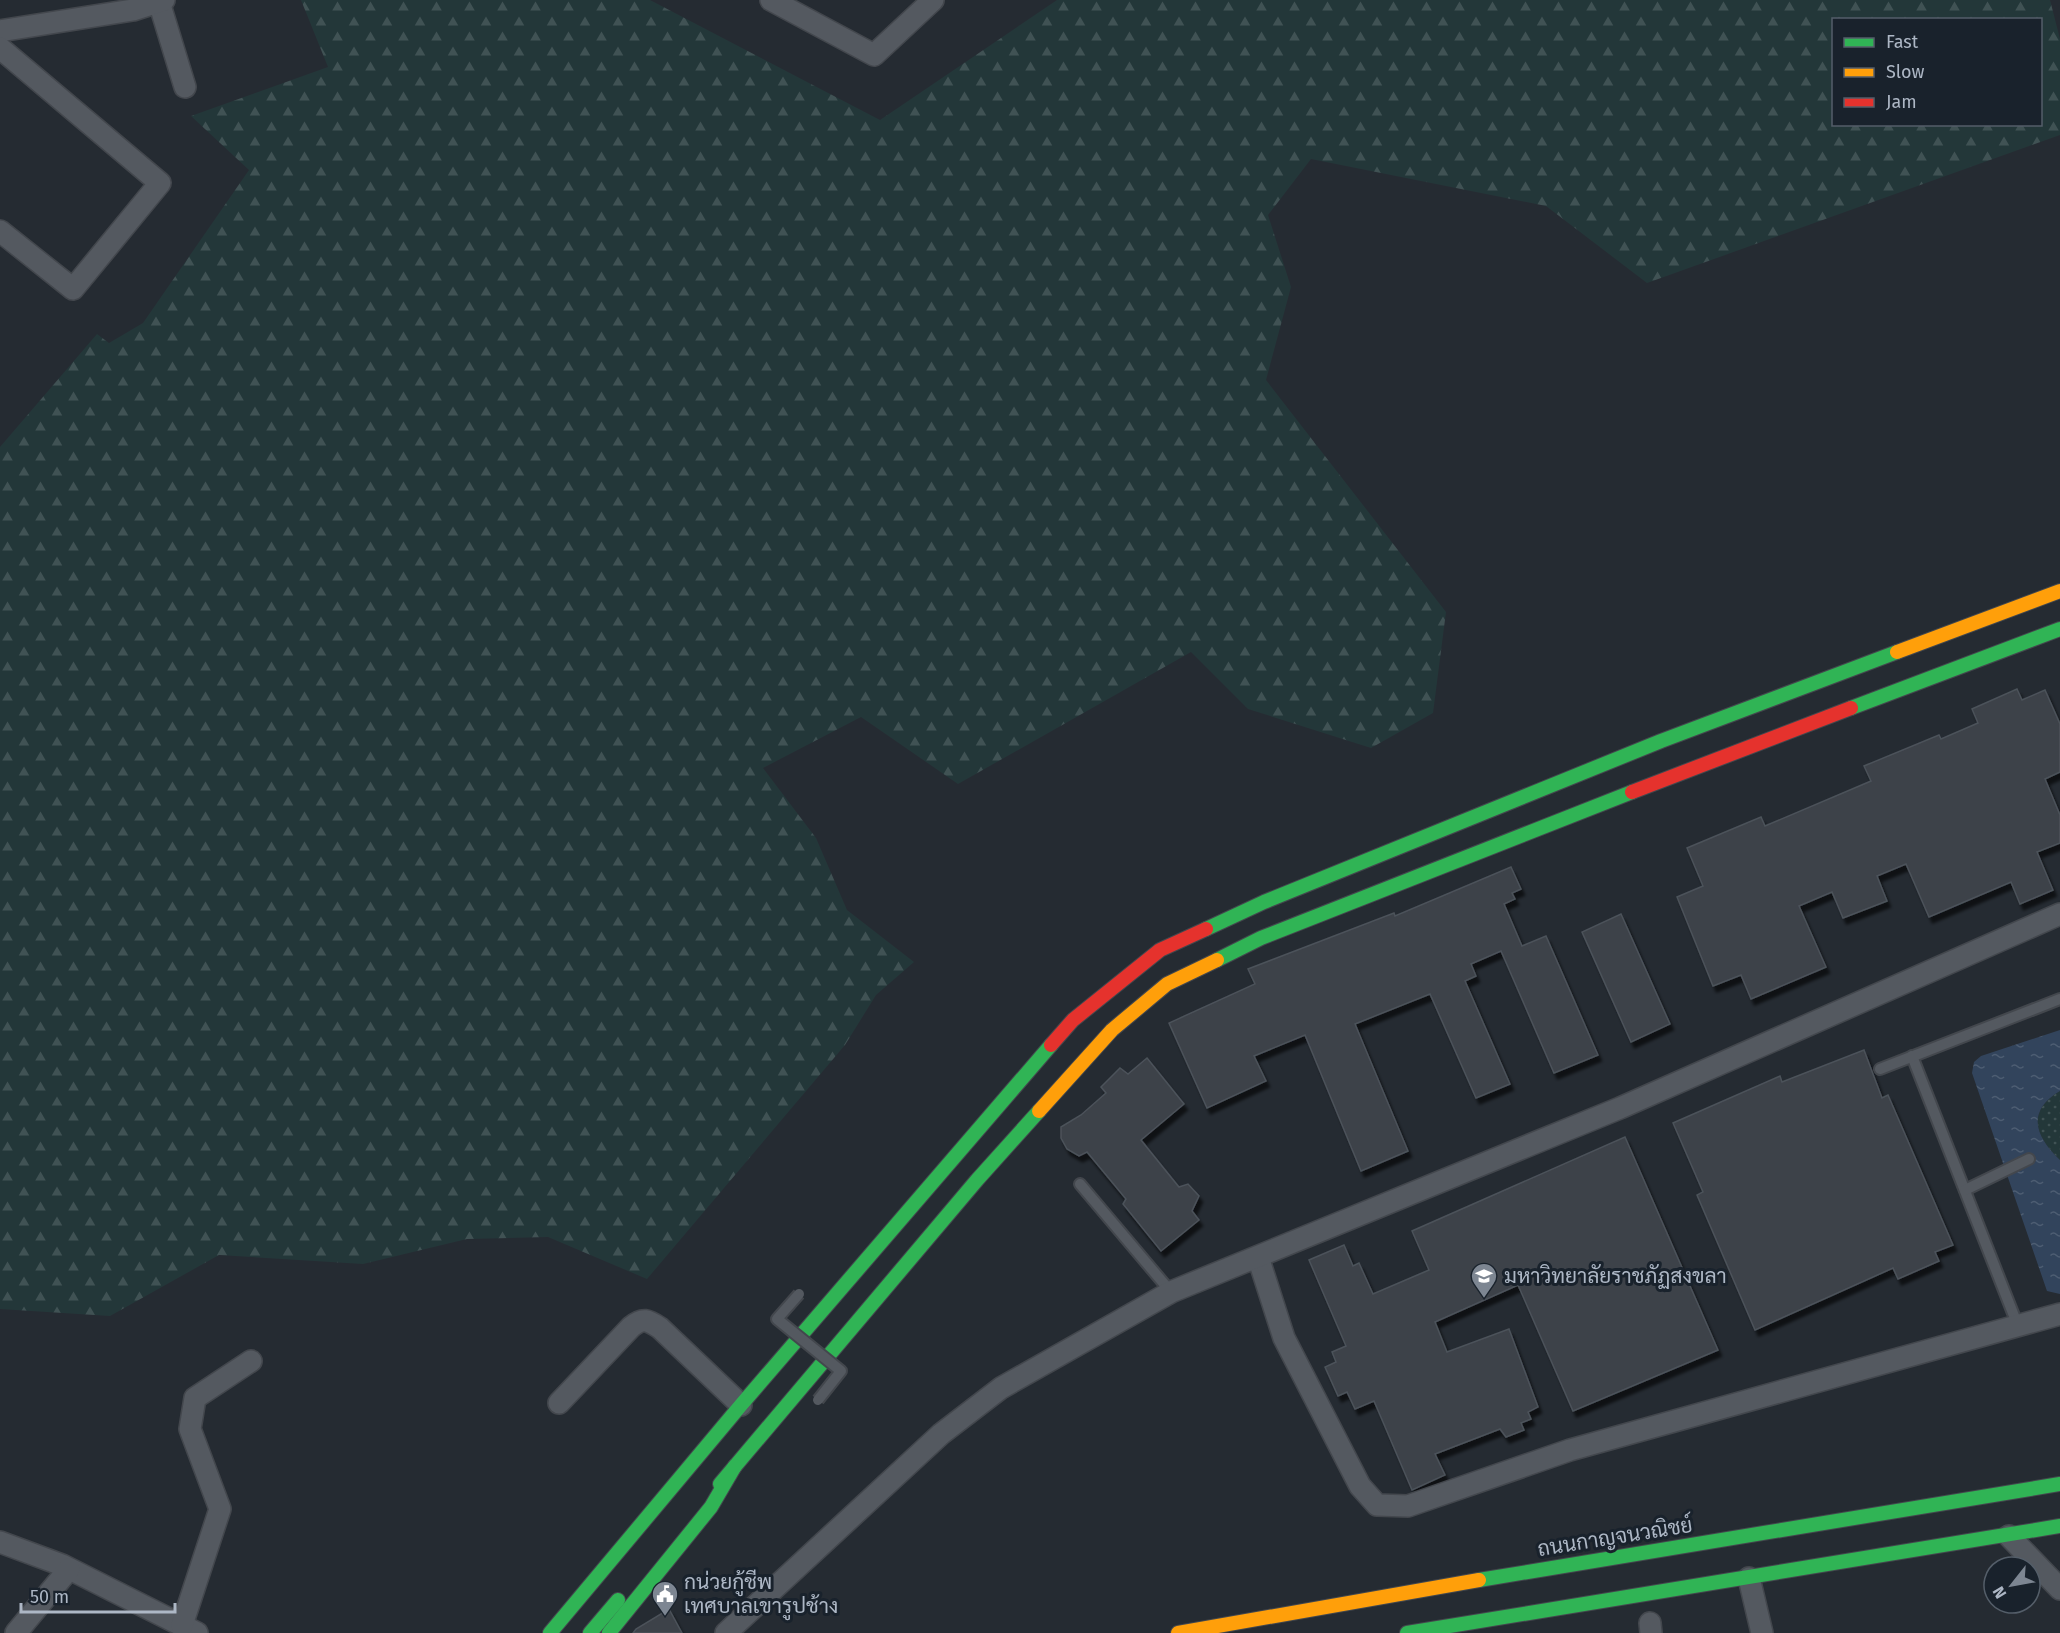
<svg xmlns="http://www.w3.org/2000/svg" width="2060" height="1633" font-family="'Fira Sans',Sarabun,sans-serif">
<defs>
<pattern id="grass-dots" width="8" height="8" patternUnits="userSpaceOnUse" patternTransform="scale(1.5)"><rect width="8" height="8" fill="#233739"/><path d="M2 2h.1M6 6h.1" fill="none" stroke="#405254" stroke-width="1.8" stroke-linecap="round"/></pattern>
<pattern id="forest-firs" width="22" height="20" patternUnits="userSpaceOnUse" patternTransform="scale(1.5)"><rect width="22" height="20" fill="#233739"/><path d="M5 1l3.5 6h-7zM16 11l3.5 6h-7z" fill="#405254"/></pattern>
<pattern id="water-ripples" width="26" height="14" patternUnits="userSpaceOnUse" patternTransform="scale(1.5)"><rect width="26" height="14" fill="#32445c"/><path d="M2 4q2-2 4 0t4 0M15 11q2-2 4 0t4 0" fill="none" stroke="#4d5d72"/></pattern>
<filter id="shadow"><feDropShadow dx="3.5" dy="6" stdDeviation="1.5" flood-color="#0009"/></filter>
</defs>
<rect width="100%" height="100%" fill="#252b32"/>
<!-- grass -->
<path fill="url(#grass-dots)" d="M2060 1091V1160C2036 1137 2025 1112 2060 1091Z"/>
<!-- forest -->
<path fill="url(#forest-firs)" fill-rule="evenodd" d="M301 0H650L880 120 1057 0H2050L2060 39V135L1647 283 1546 206 1311 159 1268 215 1291 287 1266 380 1446 612 1433 713 1371 748 1248 709 1191 652 958 784 861 717 763 768 816 838 847 910 914 962 876 995 845 1045 647 1279 548 1237 467 1239 363 1264 219 1255 110 1316 0 1309V447L97 334 109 343 143 323 249 170 191 116 328 67ZM1834 20H2040V124H1834Z"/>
<!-- water -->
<path fill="url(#water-ripples)" d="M2060 1030V1091C2025 1112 2036 1137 2060 1160V1294L2047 1291 1972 1073 1974 1062 1981 1056Z"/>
<!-- building -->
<g fill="#3d4249" stroke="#4c525a" stroke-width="1.5" filter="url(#shadow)">
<path d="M2017 689 2022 700 2045 690 2060 724V772L2045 779 2060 815V843L2037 852 2053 890 2020 904 2011 882 1929 917 1906 864 1877 876 1887 901 1843 918 1832 892 1799 906 1826 967 1751 999 1741 975 1713 986 1677 897 1703 886 1687 848 1761 817 1765 826 1871 781 1864 766 1939 735 1941 739 1978 723 1972 709Z"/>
<path d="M1511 867 1521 889 1512 893 1515 899 1504 904 1522 946 1546 936 1598 1055 1554 1073 1501 951 1471 964 1476 976 1465 981 1510 1084 1476 1098 1430 994 1355 1024 1408 1151 1361 1171 1305 1035 1254 1056 1266 1081 1207 1108 1169 1023 1255 984 1248 969 1394 913 1395 916Z"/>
<path d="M1621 914 1670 1024 1631 1042 1582 932Z"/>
<path d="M1864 1050 1882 1098 1888 1095 1953 1245 1935 1252 1939 1261 1898 1279 1893 1268 1755 1330 1697 1195 1703 1192 1673 1123 1780 1076 1782 1082Z"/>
<path d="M1147 1058 1184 1104 1141 1140 1179 1187 1188 1184 1199 1196 1192 1211 1199 1220 1161 1251 1123 1204 1126 1199 1087 1152 1079 1156 1067 1149 1061 1138V1127L1081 1115 1106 1093 1101 1087 1120 1068 1128 1074Z"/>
<path d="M1625 1137 1718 1350 1573 1411 1518 1285 1435 1322 1447 1352 1509 1329 1538 1407 1528 1412 1531 1419 1521 1423 1524 1430 1506 1437 1500 1429 1435 1454 1445 1475 1412 1490 1374 1401 1355 1409 1347 1392 1338 1396 1325 1367 1336 1362 1332 1352 1346 1346 1309 1260 1344 1245 1353 1266 1359 1263 1373 1294 1429 1270 1412 1231Z"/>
<path d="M669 1609 682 1633H633L636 1629Z"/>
</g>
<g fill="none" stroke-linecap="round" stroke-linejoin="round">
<!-- lane casing -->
<g stroke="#43474d" stroke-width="14">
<g id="lane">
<path d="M1912 1056 2018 1326"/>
<path d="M1880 1069 2060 999"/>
<path d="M1080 1184 1171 1292"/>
<path d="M1965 1190 2029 1159"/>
</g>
</g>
<!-- street casing -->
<g stroke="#43474d" stroke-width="24">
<g id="street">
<path d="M771 0 874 55 933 0"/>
<path d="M159 2 185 87"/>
<path d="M0 31 133 10 164 0"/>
<path d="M0 48 160 183 73 289 0 231"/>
<path d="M1258 1257 1284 1338 1360 1486 1377 1505 1408 1506 1570 1450 2060 1314"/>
<path d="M559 1403 631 1327C643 1317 648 1320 660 1328L741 1405"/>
<path d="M2009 1536 2060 1589"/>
<path d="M0 1542 62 1565 197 1633"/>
<path d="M1749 1578 1762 1633"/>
<path d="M1650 1623 1651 1633"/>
<path d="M182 1625 220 1509 190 1429 195 1398 251 1361"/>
<path d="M16 1633 69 1569"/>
<path d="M726 1633 941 1434 1001 1388 1171 1292 1620 1108 2060 914"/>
</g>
</g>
<!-- fast casing -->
<g stroke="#43474d" stroke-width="16">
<g id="fast">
<path d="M1851 708 2060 629"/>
<path d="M1206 929 1264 902 1661 741 1897 652"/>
<path d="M1217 960 1261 938 1632 792"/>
<path d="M720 1484 977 1180 1039 1111"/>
<path d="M1479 1580 2060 1484"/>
<path d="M550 1633 741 1405 1051 1045"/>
<path d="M590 1633 618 1600"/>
<path d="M609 1633 711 1507 735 1466"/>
<path d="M1407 1633 2060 1526"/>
</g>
</g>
<!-- slow casing -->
<g stroke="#43474d" stroke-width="16">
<g id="slow">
<path d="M1897 652 2060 591"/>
<path d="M1039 1111 1112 1030 1167 984 1217 960"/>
<path d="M1178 1633 1479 1580"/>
</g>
</g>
<!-- jam casing -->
<g stroke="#43474d" stroke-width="16">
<g id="jam">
<path d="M1632 792 1851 708"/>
<path d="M1051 1045 1073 1020 1160 950 1206 929"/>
</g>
</g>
<!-- lane -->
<use href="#lane" stroke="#545960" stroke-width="10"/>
<!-- street -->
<use href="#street" stroke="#545960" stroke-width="21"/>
<!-- fast -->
<use href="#fast" stroke="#30b455" stroke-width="14"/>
<!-- slow -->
<use href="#slow" stroke="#ff9f0a" stroke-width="14"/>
<!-- jam -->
<use href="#jam" stroke="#e5322d" stroke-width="14"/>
<!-- lane-bridge casing -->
<g stroke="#43474d" stroke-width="14" stroke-linecap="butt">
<path id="lane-bridge" d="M799 1294 777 1319 841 1371 818 1400"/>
</g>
<!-- lane-bridge -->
<use href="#lane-bridge" stroke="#545960" stroke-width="10"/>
</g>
<!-- icons -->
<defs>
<g id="university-pin" transform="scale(1.35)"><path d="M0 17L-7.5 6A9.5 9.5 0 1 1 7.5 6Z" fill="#7d8692" stroke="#19222c"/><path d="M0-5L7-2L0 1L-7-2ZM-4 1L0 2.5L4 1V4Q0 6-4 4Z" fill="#fff"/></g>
<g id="civic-pin" transform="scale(1.35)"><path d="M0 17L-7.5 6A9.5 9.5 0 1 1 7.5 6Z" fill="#7d8692" stroke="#19222c"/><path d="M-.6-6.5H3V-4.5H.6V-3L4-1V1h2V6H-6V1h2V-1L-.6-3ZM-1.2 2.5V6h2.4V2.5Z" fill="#fff"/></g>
</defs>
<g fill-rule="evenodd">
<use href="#university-pin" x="1484" y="1276"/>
<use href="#civic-pin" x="665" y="1594"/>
</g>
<g text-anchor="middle" stroke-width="6" stroke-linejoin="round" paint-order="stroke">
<!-- poi labels -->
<g font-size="21" fill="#adb7c5" stroke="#19222c" text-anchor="start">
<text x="1504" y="1283">มหาวิทยาลัยราชภัฏสงขลา</text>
<text x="684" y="1589">กน่วยกู้ชีพ<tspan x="684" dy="24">เทศบาลเขารูปช้าง</tspan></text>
</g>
<!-- street labels -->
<g font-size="21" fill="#adb7c5" stroke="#19222c">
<text transform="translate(1615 1537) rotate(-9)" y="7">ถนนกาญจนวณิชย์</text>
</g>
</g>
<!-- legend -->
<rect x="1832" y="18" width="210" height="108" fill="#19222c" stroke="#545e69" stroke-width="1.5"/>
<rect x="1844" y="38" width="30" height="9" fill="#30b455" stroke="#545e69" stroke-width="1.5"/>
<text x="1886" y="48" font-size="18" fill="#adb7c5">Fast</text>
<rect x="1844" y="68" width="30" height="9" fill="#ff9f0a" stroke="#545e69" stroke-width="1.5"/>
<text x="1886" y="78" font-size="18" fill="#adb7c5">Slow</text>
<rect x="1844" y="98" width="30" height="9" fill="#e5322d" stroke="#545e69" stroke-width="1.5"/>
<text x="1886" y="108" font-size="18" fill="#adb7c5">Jam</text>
<!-- north arrow -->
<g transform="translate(2012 1585) rotate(239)"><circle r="28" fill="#19222c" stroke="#545e69" stroke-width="1.5"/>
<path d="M0-4.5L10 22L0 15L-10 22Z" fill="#7d8692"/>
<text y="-9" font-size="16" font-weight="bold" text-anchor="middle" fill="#adb7c5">N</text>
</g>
<!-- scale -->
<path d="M21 1603v9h154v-9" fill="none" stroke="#adb7c5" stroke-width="3"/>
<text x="30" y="1603" font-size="18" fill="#adb7c5" stroke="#19222c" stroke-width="4.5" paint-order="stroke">50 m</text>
</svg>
